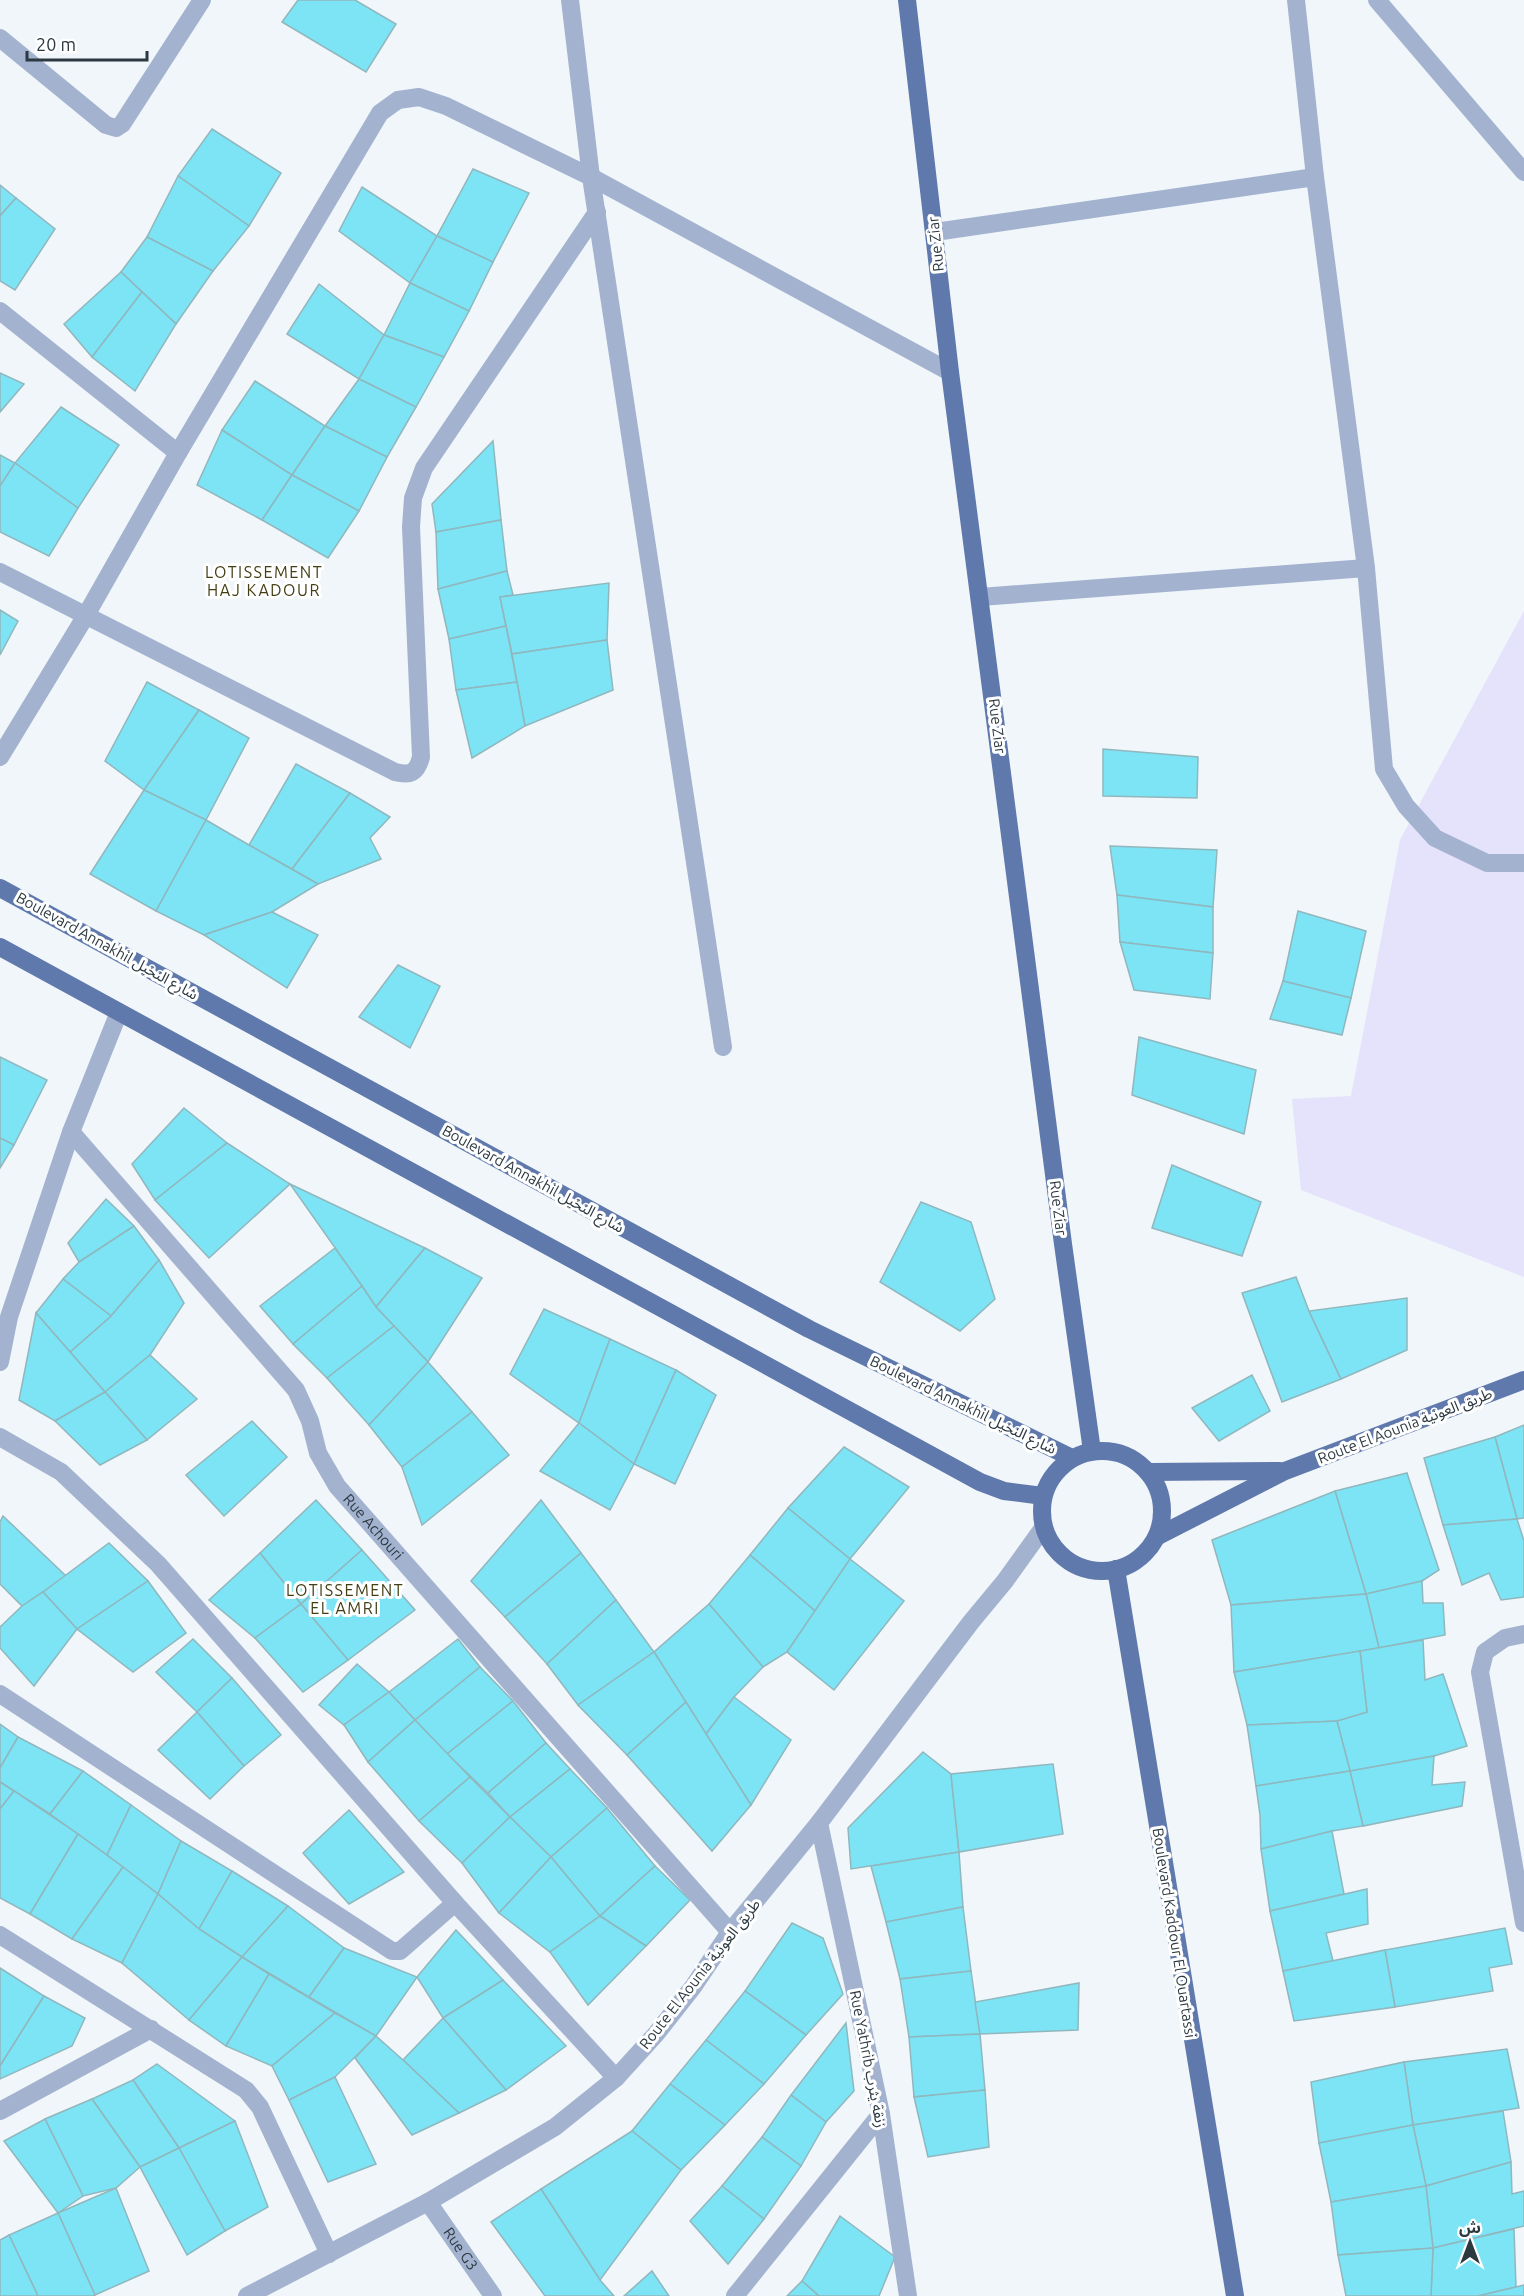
<svg xmlns="http://www.w3.org/2000/svg" width="1524" height="2296" font-family="Ubuntu,'Noto Sans Arabic',sans-serif">
<rect width="100%" height="100%" fill="#f0f6fa"/>
<!-- green -->
<path fill="#e5e2fc" d="M1524 611V1277L1301 1190 1292 1099 1351 1096 1400 840Z"/>
<!-- building -->
<g fill="#7ce4f5" stroke="#90b7be" stroke-width="1.5">
<path d="M298 0H355L396 24 366 72 282 22Z"/>
<path d="M212 129 281 173 249 226 178 176Z"/>
<path d="M473 169 529 193 493 262 437 236Z"/>
<path d="M178 176 249 226 213 271 147 237Z"/>
<path d="M0 185 16 198 0 216Z"/>
<path d="M362 187 437 236 410 283 339 231Z"/>
<path d="M16 198 55 229 15 290 0 281V216Z"/>
<path d="M437 236 493 262 469 311 410 283Z"/>
<path d="M147 237 213 271 176 324 121 272Z"/>
<path d="M121 272 142 292 92 357 64 324Z"/>
<path d="M410 283 469 311 444 357 384 335Z"/>
<path d="M319 284 384 335 359 379 287 334Z"/>
<path d="M142 292 176 324 135 391 92 357Z"/>
<path d="M384 335 444 357 416 407 359 379Z"/>
<path d="M0 373 24 384 0 412Z"/>
<path d="M359 379 416 407 387 457 325 426Z"/>
<path d="M255 381 325 426 292 475 222 430Z"/>
<path d="M61 407 119 445 78 508 15 463Z"/>
<path d="M325 426 387 457 359 511 292 475Z"/>
<path d="M222 430 292 475 262 520 197 485Z"/>
<path d="M493 441 501 520 436 532 432 504Z"/>
<path d="M0 455 15 463 0 486Z"/>
<path d="M15 463 78 508 49 556 0 532V486Z"/>
<path d="M292 475 359 511 328 558 262 520Z"/>
<path d="M501 520 507 571 438 589 436 532Z"/>
<path d="M507 571 513 595 500 597 506 626 449 639 438 589Z"/>
<path d="M609 583 607 640 512 654 500 597Z"/>
<path d="M0 610 18 621 0 655Z"/>
<path d="M506 626 517 682 456 690 449 639Z"/>
<path d="M607 640 613 690 525 726 512 654Z"/>
<path d="M147 682 199 710 144 790 105 761Z"/>
<path d="M517 682 525 726 472 758 456 690Z"/>
<path d="M199 710 249 738 206 820 144 790Z"/>
<path d="M1103 749 1198 757 1197 798 1103 796Z"/>
<path d="M296 764 350 793 292 869 249 845Z"/>
<path d="M144 790 206 820 156 911 90 874Z"/>
<path d="M350 793 390 817 370 838 381 859 318 884 292 869Z"/>
<path d="M206 820 249 845 318 884 272 912 204 935 156 911Z"/>
<path d="M1110 846 1217 850 1213 907 1117 895Z"/>
<path d="M1117 895 1213 907V953L1120 942Z"/>
<path d="M1298 911 1366 931 1351 998 1283 981Z"/>
<path d="M272 912 318 935 287 988 204 935Z"/>
<path d="M1120 942 1213 953 1210 999 1134 990Z"/>
<path d="M398 965 440 986 410 1048 359 1017Z"/>
<path d="M1283 981 1351 998 1342 1035 1270 1019Z"/>
<path d="M1139 1037 1256 1070 1244 1134 1132 1095Z"/>
<path d="M0 1057 47 1080 14 1145 0 1138Z"/>
<path d="M184 1108 227 1143 155 1200 132 1164Z"/>
<path d="M0 1138 14 1145 0 1168Z"/>
<path d="M227 1143 290 1184 209 1258 155 1200Z"/>
<path d="M1172 1165 1261 1202 1242 1256 1152 1228Z"/>
<path d="M290 1184 425 1248 376 1307 362 1286Z"/>
<path d="M106 1199 134 1226 79 1262 68 1243Z"/>
<path d="M921 1202 971 1222 995 1299 960 1331 880 1282Z"/>
<path d="M134 1226 159 1260 111 1316 63 1279 79 1262Z"/>
<path d="M335 1248 362 1286 293 1344 260 1306Z"/>
<path d="M425 1248 482 1278 428 1362 376 1307Z"/>
<path d="M159 1260 184 1303 150 1355 105 1392 70 1352 111 1316Z"/>
<path d="M1296 1277 1309 1311 1341 1379 1282 1402 1242 1293Z"/>
<path d="M63 1279 111 1316 70 1352 36 1313Z"/>
<path d="M362 1286 376 1307 394 1326 327 1378 293 1344Z"/>
<path d="M1407 1298V1350L1341 1379 1309 1311Z"/>
<path d="M544 1309 610 1339 579 1423 510 1374Z"/>
<path d="M36 1313 105 1392 55 1421 19 1400Z"/>
<path d="M394 1326 428 1362 369 1425 327 1378Z"/>
<path d="M610 1339 676 1370 634 1464 579 1423Z"/>
<path d="M150 1355 197 1399 147 1440 105 1392Z"/>
<path d="M428 1362 472 1412 402 1467 369 1425Z"/>
<path d="M676 1370 716 1395 675 1484 634 1464Z"/>
<path d="M1252 1375 1270 1411 1219 1441 1192 1408Z"/>
<path d="M105 1392 147 1440 100 1465 55 1421Z"/>
<path d="M472 1412 509 1455 422 1525 402 1467Z"/>
<path d="M252 1421 287 1457 224 1516 186 1475Z"/>
<path d="M579 1423 634 1464 610 1510 540 1471Z"/>
<path d="M1524 1425V1518L1517 1519 1495 1437Z"/>
<path d="M1495 1437 1517 1519 1443 1525 1424 1458Z"/>
<path d="M844 1447 909 1487 850 1559 788 1508Z"/>
<path d="M1407 1473 1439 1570 1422 1581 1366 1594 1335 1491Z"/>
<path d="M1335 1491 1366 1594 1231 1605 1212 1540Z"/>
<path d="M316 1500 362 1550 301 1604 260 1553Z"/>
<path d="M541 1500 581 1553 505 1617 471 1581Z"/>
<path d="M788 1508 850 1559 815 1611 750 1555Z"/>
<path d="M3 1516 66 1576 22 1606 0 1584V1522Z"/>
<path d="M1517 1519 1524 1541V1597L1501 1600 1489 1573 1462 1585 1443 1525Z"/>
<path d="M109 1543 148 1581 77 1629 43 1592Z"/>
<path d="M362 1550 415 1610 348 1660 301 1604Z"/>
<path d="M260 1553 301 1604 255 1638 209 1600Z"/>
<path d="M581 1553 616 1600 547 1664 505 1617Z"/>
<path d="M750 1555 815 1611 787 1652 763 1667 709 1604Z"/>
<path d="M850 1559 904 1601 834 1690 787 1652Z"/>
<path d="M148 1581 186 1633 133 1672 77 1629Z"/>
<path d="M1422 1581 1423 1603H1443L1445 1635 1379 1648 1366 1594Z"/>
<path d="M43 1592 77 1629 34 1686 0 1648V1627L22 1606Z"/>
<path d="M1366 1594 1379 1648 1234 1672 1231 1605Z"/>
<path d="M616 1600 654 1652 578 1705 547 1664Z"/>
<path d="M301 1604 348 1660 303 1692 255 1638Z"/>
<path d="M709 1604 763 1667 734 1697 706 1734 654 1652Z"/>
<path d="M193 1639 232 1678 197 1712 156 1672Z"/>
<path d="M458 1639 480 1667 415 1720 389 1692Z"/>
<path d="M1423 1640 1425 1680 1443 1674 1467 1746 1434 1756 1350 1771 1337 1721 1367 1712 1360 1651Z"/>
<path d="M1360 1651 1367 1712 1337 1721 1247 1725 1234 1672Z"/>
<path d="M654 1652 686 1702 627 1755 578 1705Z"/>
<path d="M357 1664 389 1692 344 1725 319 1705Z"/>
<path d="M480 1667 513 1701 447 1754 415 1720Z"/>
<path d="M232 1678 281 1735 244 1766 197 1712Z"/>
<path d="M389 1692 415 1720 368 1762 344 1725Z"/>
<path d="M734 1697 791 1740 751 1805 706 1734Z"/>
<path d="M513 1701 546 1743 488 1793 447 1754Z"/>
<path d="M686 1702 751 1805 712 1851 627 1755Z"/>
<path d="M197 1712 244 1766 210 1799 158 1750Z"/>
<path d="M415 1720 470 1777 419 1821 368 1762Z"/>
<path d="M1337 1721 1350 1771 1256 1786 1247 1725Z"/>
<path d="M0 1724 18 1737 0 1768Z"/>
<path d="M18 1737 83 1771 50 1814 0 1782V1768Z"/>
<path d="M546 1743 570 1769 510 1817 488 1793Z"/>
<path d="M923 1752 951 1774 959 1852 851 1869 848 1828Z"/>
<path d="M1434 1756 1432 1785 1465 1782 1462 1806 1363 1826 1350 1771Z"/>
<path d="M1053 1764 1063 1834 959 1852 951 1774Z"/>
<path d="M570 1769 607 1808 551 1857 510 1817Z"/>
<path d="M83 1771 131 1805 107 1855 50 1814Z"/>
<path d="M1350 1771 1363 1826 1332 1831 1261 1849 1260 1815 1256 1786Z"/>
<path d="M470 1777 510 1817 462 1863 419 1821Z"/>
<path d="M0 1782 14 1791 0 1809Z"/>
<path d="M14 1791 78 1834 30 1914 0 1898V1809Z"/>
<path d="M131 1805 181 1841 158 1894 107 1855Z"/>
<path d="M607 1808 655 1866 600 1916 551 1857Z"/>
<path d="M349 1810 404 1872 349 1904 303 1853Z"/>
<path d="M510 1817 551 1857 499 1913 462 1863Z"/>
<path d="M1332 1831 1344 1894 1270 1911 1261 1849Z"/>
<path d="M78 1834 123 1867 72 1939 30 1914Z"/>
<path d="M181 1841 232 1871 199 1929 158 1894Z"/>
<path d="M959 1852 963 1907 886 1922 871 1866Z"/>
<path d="M551 1857 600 1916 550 1952 499 1913Z"/>
<path d="M655 1866 690 1900 646 1946 600 1916Z"/>
<path d="M123 1867 158 1894 122 1963 72 1939Z"/>
<path d="M232 1871 288 1906 242 1957 199 1929Z"/>
<path d="M1367 1889 1368 1924 1326 1933 1333 1961 1283 1971 1270 1911Z"/>
<path d="M158 1894 199 1929 242 1957 189 2020 122 1963Z"/>
<path d="M288 1906 344 1948 309 1997 242 1957Z"/>
<path d="M963 1907 971 1971 900 1979 886 1922Z"/>
<path d="M600 1916 646 1946 588 2005 550 1952Z"/>
<path d="M792 1923 823 1938 843 1994 806 2035 745 1991Z"/>
<path d="M1505 1928 1512 1964 1489 1968 1493 1991 1395 2007 1385 1950Z"/>
<path d="M456 1930 503 1980 443 2018 417 1977Z"/>
<path d="M344 1948 417 1977 376 2036 309 1997Z"/>
<path d="M1385 1950 1395 2007 1294 2021 1283 1971Z"/>
<path d="M242 1957 269 1974 226 2046 189 2020Z"/>
<path d="M0 1968 44 1996 0 2066Z"/>
<path d="M971 1971 980 2034 909 2037 900 1979Z"/>
<path d="M269 1974 335 2013 272 2066 226 2046Z"/>
<path d="M503 1980 566 2046 506 2090 443 2018Z"/>
<path d="M1079 1983 1078 2030 980 2034 975 2002Z"/>
<path d="M745 1991 806 2035 764 2084 706 2040Z"/>
<path d="M44 1996 85 2018 72 2046 0 2079V2066Z"/>
<path d="M335 2013 376 2036 335 2077 289 2100 272 2066Z"/>
<path d="M443 2018 506 2090 459 2113 403 2060Z"/>
<path d="M846 2023 854 2091 826 2122 791 2095Z"/>
<path d="M980 2034 985 2090 914 2097 909 2037Z"/>
<path d="M376 2036 403 2060 459 2113 412 2135 355 2058Z"/>
<path d="M706 2040 764 2084 725 2125 670 2084Z"/>
<path d="M1507 2049 1519 2108 1413 2125 1404 2062Z"/>
<path d="M1404 2062 1413 2125 1319 2143 1311 2082Z"/>
<path d="M157 2064 235 2121 179 2148 133 2080Z"/>
<path d="M335 2077 376 2164 328 2182 289 2100Z"/>
<path d="M133 2080 179 2148 140 2167 92 2099Z"/>
<path d="M670 2084 725 2125 681 2170 632 2131Z"/>
<path d="M985 2090 989 2147 928 2157 914 2097Z"/>
<path d="M791 2095 826 2122 801 2166 762 2137Z"/>
<path d="M92 2099 140 2167 116 2188 83 2196 45 2119Z"/>
<path d="M1503 2111 1511 2162 1426 2186 1413 2125Z"/>
<path d="M45 2119 83 2196 58 2213 4 2141Z"/>
<path d="M235 2121 268 2207 225 2231 179 2148Z"/>
<path d="M1413 2125 1426 2186 1331 2202 1319 2143Z"/>
<path d="M632 2131 681 2170 600 2280 541 2189Z"/>
<path d="M762 2137 801 2166 764 2219 722 2186Z"/>
<path d="M179 2148 225 2231 187 2255 140 2167Z"/>
<path d="M1511 2162 1512 2194 1524 2191V2226L1433 2248 1426 2186Z"/>
<path d="M722 2186 764 2219 728 2264 690 2221Z"/>
<path d="M1426 2186 1433 2248 1338 2255 1331 2202Z"/>
<path d="M116 2188 149 2271 95 2295 58 2213Z"/>
<path d="M541 2189 600 2280 614 2296H545L491 2222Z"/>
<path d="M58 2213 95 2295 92 2296H38L9 2235Z"/>
<path d="M840 2216 895 2257 879 2296H819L802 2281Z"/>
<path d="M1514 2229 1516 2287 1478 2296H1431L1433 2248Z"/>
<path d="M9 2235 38 2296H0V2240Z"/>
<path d="M1433 2248 1431 2296H1346L1338 2255Z"/>
<path d="M652 2271 669 2296H624Z"/>
<path d="M802 2281 819 2296H787Z"/>
<path d="M1524 2285V2296H1478L1516 2287Z"/>
</g>
<g fill="none" stroke-linecap="round" stroke-linejoin="round">
<!-- minor -->
<g stroke="#a3b2cf" stroke-width="18">
<path d="M570 0 591 177 723 1047"/>
<path d="M1296 0 1315 177 1366 568 1384 769 1406 806 1435 838 1487 863H1524"/>
<path d="M1377 0 1524 172"/>
<path d="M0 38 106 125 116 128 122 124 202 0"/>
<path d="M935 232 1315 177"/>
<path d="M0 311 178 453"/>
<path d="M0 572 395 772C410 776 417 773 421 757L411 527 413 498 424 468 597 212"/>
<path d="M980 597 1366 568"/>
<path d="M0 757 85 617 178 453 380 113 398 100 419 97 446 106 591 177 950 372"/>
<path id="s1" d="M71 1132 296 1390 310 1421 318 1453 337 1486 730 1932"/>
<path d="M0 1362 9 1317 71 1132 119 1012"/>
<path d="M0 1437 61 1472 158 1564 455 1903 616 2078"/>
<path d="M1524 1634 1505 1638 1485 1652 1480 1672 1524 1923"/>
<path d="M0 1694 392 1951H400L455 1903"/>
<path d="M819 1823 881 2114 908 2296"/>
<path d="M0 1935 246 2090 260 2107 329 2254"/>
<path d="M0 2111 151 2029"/>
<path id="s2" d="M428 2202 493 2296"/>
<path d="M247 2296 428 2202 555 2127 616 2078 656 2034 693 1987 730 1932 819 1823 971 1622 1005 1581 1043 1528"/>
<path d="M735 2296 881 2114"/>
</g>
<!-- major -->
<g stroke="#6079ac" stroke-width="18">
<path d="M907 0 950 372 1063 1244 1092 1451"/>
<path d="M0 888 809 1329 1072 1458"/>
<path d="M0 947 980 1482 1004 1491 1043 1496"/>
<circle cx="1102" cy="1511" r="60"/>
<path d="M1148 1472 1280 1471"/>
<path d="M1158 1536 1285 1471 1524 1380"/>
<path d="M1116 1569 1235 2296"/>
</g>
</g>
<g text-anchor="middle" stroke-width="6" stroke-linejoin="round" paint-order="stroke">
<!-- street labels -->
<g font-size="15" fill="#2c3941" stroke="#fff">
<text transform="translate(936 244) rotate(-96)" y="5">Rue Ziar</text>
<text transform="translate(997 726) rotate(83)" y="5">Rue Ziar</text>
<text transform="translate(107 946) rotate(29)" y="5">Boulevard Annakhil شارع النخيل</text>
<text transform="translate(533 1179) rotate(29)" y="5">Boulevard Annakhil شارع النخيل</text>
<text transform="translate(1058 1208) rotate(83)" y="5">Rue Ziar</text>
<text transform="translate(963 1405) rotate(26)" y="5">Boulevard Annakhil شارع النخيل</text>
<text transform="translate(1405 1426) rotate(-21)" y="5">Route El Aounia طريق العونية</text>
<text dy="5" stroke="none"><textPath href="#s1" startOffset="502">Rue Achouri</textPath></text>
<text transform="translate(1174 1933) rotate(81)" y="5">Boulevard Kaddour El Ouartassi</text>
<text transform="translate(700 1974) rotate(-52)" y="5">Route El Aounia طريق العونية</text>
<text transform="translate(868 2059) rotate(79)" y="5">Rue Yathrib زنقة يثرب</text>
<text dy="5" stroke="none"><textPath href="#s2" startOffset="57">Rue G3</textPath></text>
</g>
<!-- neighbourhood labels -->
<g font-size="16" letter-spacing="1.5" fill="#443e15" stroke="#fff">
<text x="264" y="578">LOTISSEMENT<tspan x="264" dy="18">HAJ KADOUR</tspan></text>
<text x="345" y="1596">LOTISSEMENT<tspan x="345" dy="18">EL AMRI</tspan></text>
</g>
</g>
<!-- north arrow -->
<g transform="translate(1470 2242)" stroke="#ffffff" stroke-width="4.5" paint-order="stroke">
<path d="M0-4.5L10 22L0 15L-10 22Z" fill="#2c3941"/>
<text y="-9" font-size="16" font-weight="bold" text-anchor="middle" fill="#2c3941">ش</text>
</g>
<!-- scale -->
<path d="M27 51v9h120v-9" fill="none" stroke="#2c3941" stroke-width="3"/>
<text x="36" y="51" font-size="18" fill="#2c3941" stroke="#ffffff" stroke-width="4.5" paint-order="stroke">20 m</text>
</svg>
